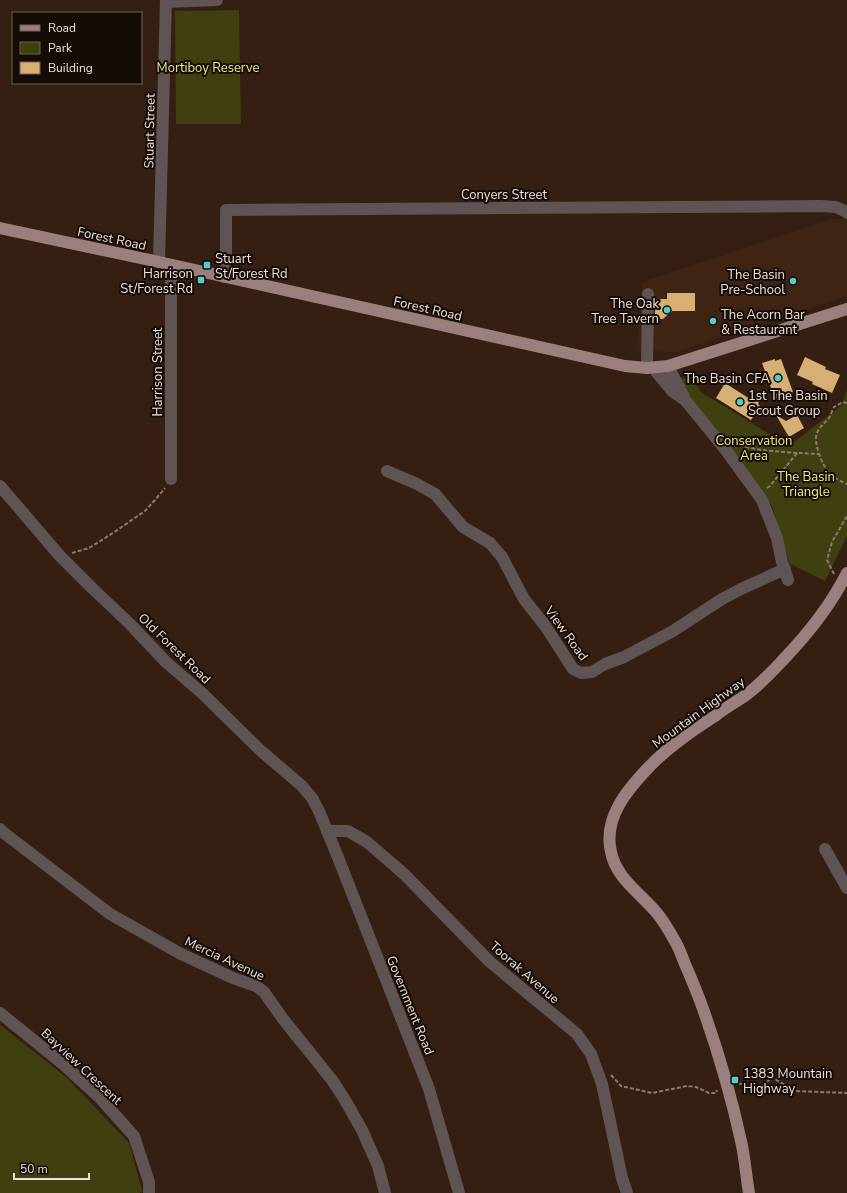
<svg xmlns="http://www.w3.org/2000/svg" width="847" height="1193" font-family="'Nunito Sans',sans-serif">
<rect width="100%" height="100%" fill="#351f13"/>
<!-- built -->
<path fill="#3f2313" d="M833 219H847V296L676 352 637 351 642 282Z"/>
<!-- green -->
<g fill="#403f10">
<path d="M239 10 241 124H176L175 11Z"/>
<path d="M691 377 701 392 789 446 842 405 847 389V536L825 581 790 564 772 506 751 476 698 410 677 379Z"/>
<path d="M0 1025 66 1077 129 1143 142 1190 140 1193H0Z"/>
</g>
<!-- building -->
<g fill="#d5af73">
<path d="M667 293H695V311H672L663 319H655V299H667Z"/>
<path d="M805 357 826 367 825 369 840 375 832 393 812 384 813 382 797 375Z"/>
<path d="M775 359V361L781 359 793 392 775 399 762 363Z"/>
<path d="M725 383 750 399 752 395 760 400 758 404 760 406 751 420 716 398Z"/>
<path d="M776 415 786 421 797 415 804 428 789 437Z"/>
</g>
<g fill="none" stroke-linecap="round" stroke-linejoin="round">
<!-- path -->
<g stroke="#8b786f" stroke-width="2" stroke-dasharray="4 2" stroke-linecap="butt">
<path d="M847 403 843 402 834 407C832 410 831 415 829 418 825 423 820 426 817 433 813 442 822 465 829 473 833 478 841 481 847 484"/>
<path d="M734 443C753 451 777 451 797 453"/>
<path d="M767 488 770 486 797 453 819 454"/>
<path d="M72 553 89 548 113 533 145 511 155 500 165 488"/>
<path d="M834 574 827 560 832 542 847 516"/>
<path d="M611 1075 621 1086 652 1093 687 1086 696 1087 709 1093H716L717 1090"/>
<path d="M738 1083 748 1086 753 1091 760 1095 767 1091V1082L772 1077 794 1091 847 1093"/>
</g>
<!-- minor -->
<g stroke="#605353" stroke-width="12">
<path d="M166 2 217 0"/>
<path d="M159 262 166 0"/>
<path d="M171 265V479"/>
<path d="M224 277 226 257V210L820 206 836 207 847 212V213"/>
<path d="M668 366 684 397"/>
<path d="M647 368 648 294"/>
<path d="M653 368 672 391 685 400 725 449 762 500 777 538 782 562 788 580"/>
<path d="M387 471 417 484 435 494 463 527 490 543 502 557 524 599 546 627 573 669 581 673 592 672 605 664 624 657 673 631 722 599 741 589 785 569"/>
<path d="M0 486 60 556 92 588 130 624 166 662 203 694 260 750 302 786 312 798 319 811 337 855 429 1089 459 1193"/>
<path d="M0 829 4 833 110 914 181 954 233 978 256 986 264 992 283 1019 332 1080 345 1100 362 1130 378 1166 385 1193"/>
<path d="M327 831H348L367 842 404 874 490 962 577 1034 591 1054 602 1084 622 1178 627 1193"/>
<path d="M825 849 847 888"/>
<path d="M0 1013 63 1064 99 1097 134 1136 149 1182V1193"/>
</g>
<!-- major -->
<g stroke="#9b7f7f" stroke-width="12">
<path d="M0 228 159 262 625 366 647 368 668 366 847 309"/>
<path d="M749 1193C746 1176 745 1158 741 1141 731 1095 718 1051 702 1006 697 992 691 978 685 964 682 957 680 950 676 943 670 932 664 921 656 912 640 893 616 878 611 852 603 818 627 790 649 767 668 747 692 731 715 716 725 708 736 702 746 695 759 685 771 673 782 661 808 634 830 607 847 573"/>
</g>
</g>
<!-- markers -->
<g fill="#52cdcf" stroke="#150c07" stroke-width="1.5">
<rect x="203" y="261" width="8" height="8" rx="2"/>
<rect x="197" y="276" width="8" height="8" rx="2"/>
<circle cx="793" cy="281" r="4"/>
<circle cx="667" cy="310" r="4"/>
<circle cx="713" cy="321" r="4"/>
<circle cx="778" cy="378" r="4"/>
<circle cx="740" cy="402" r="4"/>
<rect x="731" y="1076" width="8" height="8" rx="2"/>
</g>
<g text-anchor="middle" stroke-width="4" stroke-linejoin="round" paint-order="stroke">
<!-- park labels -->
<g font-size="13" fill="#ecea8a" stroke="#150c07">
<text x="208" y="72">Mortiboy Reserve</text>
<text x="754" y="445">Conservation<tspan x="754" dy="15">Area</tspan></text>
<text x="806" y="481">The Basin<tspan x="806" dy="15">Triangle</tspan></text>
</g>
<!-- street labels -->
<g font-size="13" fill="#efdfd8" stroke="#150c07">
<text transform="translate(149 131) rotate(-89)" y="5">Stuart Street</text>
<text x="504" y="199">Conyers Street</text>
<text transform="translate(112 238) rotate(12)" y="5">Forest Road</text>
<text transform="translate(428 308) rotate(13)" y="5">Forest Road</text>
<text transform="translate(157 372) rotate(-90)" y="5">Harrison Street</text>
<text transform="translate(567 633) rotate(54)" y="5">View Road</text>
<text transform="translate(175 648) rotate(44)" y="5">Old Forest Road</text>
<text transform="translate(698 712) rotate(-36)" y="5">Mountain Highway</text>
<text transform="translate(225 958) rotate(25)" y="5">Mercia Avenue</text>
<text transform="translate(525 972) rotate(41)" y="5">Toorak Avenue</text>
<text transform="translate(411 1005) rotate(68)" y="5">Government Road</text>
<text transform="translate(82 1066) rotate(43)" y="5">Bayview Crescent</text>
</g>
<!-- poi labels -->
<g font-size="13" fill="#efdfd8" stroke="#150c07" text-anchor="start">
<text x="215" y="263">Stuart<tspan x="215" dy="15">St/Forest Rd</tspan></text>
<text x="193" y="278" text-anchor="end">Harrison<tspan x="193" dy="15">St/Forest Rd</tspan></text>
<text x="785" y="279" text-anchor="end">The Basin<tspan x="785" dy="15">Pre-School</tspan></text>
<text x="659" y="308" text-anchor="end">The Oak<tspan x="659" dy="15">Tree Tavern</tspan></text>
<text x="721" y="319">The Acorn Bar<tspan x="721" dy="15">&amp; Restaurant</tspan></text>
<text x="770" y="383" text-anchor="end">The Basin CFA</text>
<text x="748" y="400">1st The Basin<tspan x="748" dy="15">Scout Group</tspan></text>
<text x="743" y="1078">1383 Mountain<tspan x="743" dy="15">Highway</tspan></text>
</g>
</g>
<!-- legend -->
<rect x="12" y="12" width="130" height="72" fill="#150c07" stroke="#6c605b"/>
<rect x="20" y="25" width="20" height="6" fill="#9b7f7f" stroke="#6c605b"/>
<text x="48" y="32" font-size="12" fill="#efdfd8">Road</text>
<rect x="20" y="42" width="20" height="12" fill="#403f10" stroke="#6c605b"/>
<text x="48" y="52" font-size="12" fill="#efdfd8">Park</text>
<rect x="20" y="62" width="20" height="12" fill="#d5af73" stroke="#6c605b"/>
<text x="48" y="72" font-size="12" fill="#efdfd8">Building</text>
<!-- scale -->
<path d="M14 1173v6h75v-6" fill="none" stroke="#efdfd8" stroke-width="2"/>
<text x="20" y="1173" font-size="12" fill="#efdfd8" stroke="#150c07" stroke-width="3" paint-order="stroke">50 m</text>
</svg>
